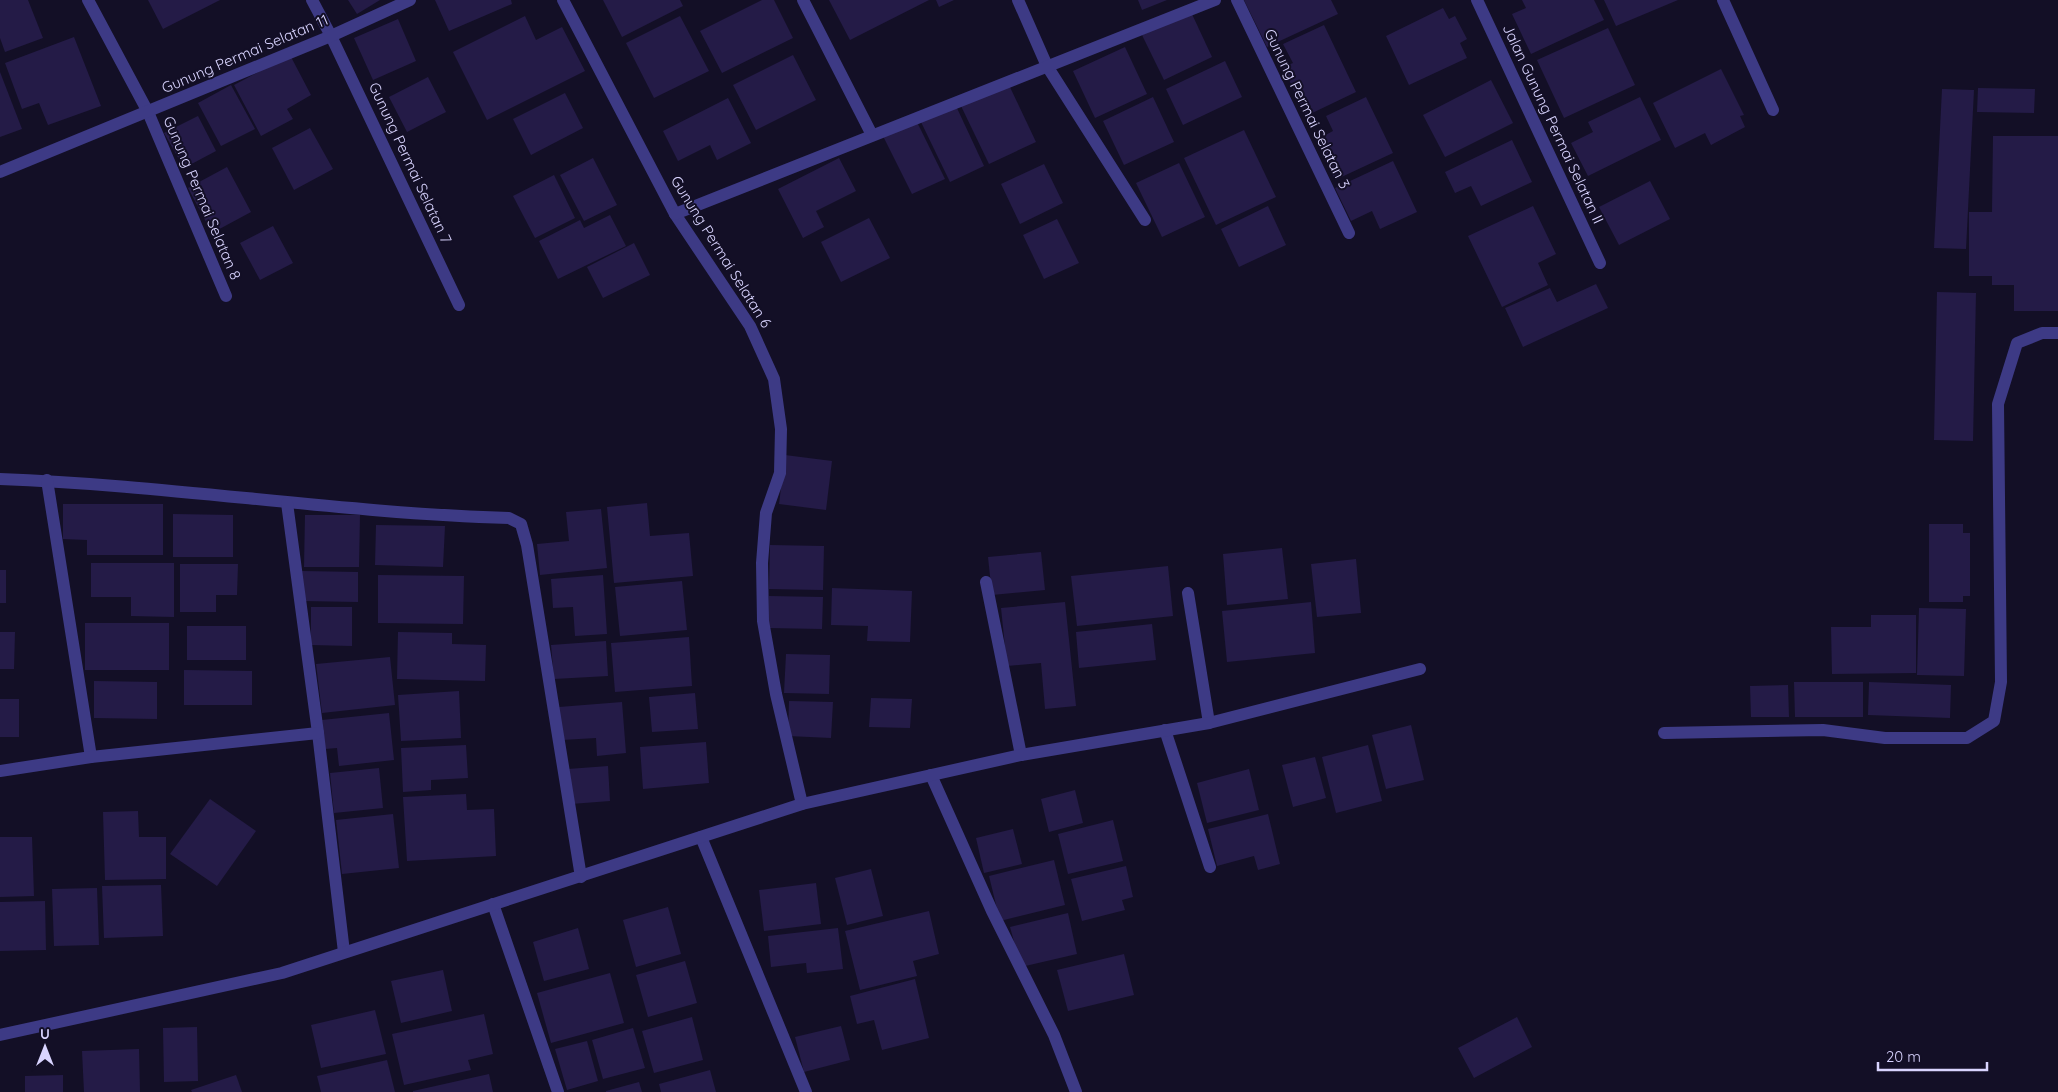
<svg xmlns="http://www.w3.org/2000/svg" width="2058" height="1092" font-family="Quicksand,sans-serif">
<rect width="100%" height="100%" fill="#130f26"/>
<!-- building -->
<g fill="#241b47">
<path d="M0 0H28L43 38 5 52 0 38Z"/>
<path d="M148 0H220L163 29Z"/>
<path d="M348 0H380L357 14Z"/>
<path d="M435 0H511L512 4 449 31Z"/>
<path d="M603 0H680L683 6 622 37Z"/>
<path d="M762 0H774L793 38 722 73 700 31Z"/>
<path d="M829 0H929L850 40Z"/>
<path d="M936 0H954L939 7Z"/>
<path d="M1138 0H1167L1142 10Z"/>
<path d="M1244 0H1331L1338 14 1267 47Z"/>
<path d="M1522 0H1594L1604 20 1531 54 1512 14 1526 8Z"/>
<path d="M1604 0H1678L1616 26Z"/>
<path d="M1443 8 1449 19 1455 16 1467 39 1460 43 1467 58 1409 85 1386 36Z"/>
<path d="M1191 12 1212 57 1164 80 1142 35Z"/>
<path d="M525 16 536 40 562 27 585 71 487 120 453 52Z"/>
<path d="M680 16 709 71 654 98 626 43Z"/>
<path d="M398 19 416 61 373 80 354 38Z"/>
<path d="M1324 25 1356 92 1306 116 1283 67 1293 63 1283 44Z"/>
<path d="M1608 28 1635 85 1564 118 1537 60Z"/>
<path d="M74 37 101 106 48 125 39 103 22 109 5 63Z"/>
<path d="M1125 47 1147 94 1095 118 1073 71Z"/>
<path d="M290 55 311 95 287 109 293 119 261 136 234 85Z"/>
<path d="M793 55 816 100 756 130 733 85Z"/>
<path d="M1225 61 1242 97 1183 125 1166 89Z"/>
<path d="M1721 69 1744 115 1740 116 1745 127 1711 145 1705 133 1675 148 1653 103Z"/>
<path d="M0 72 22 129 0 137Z"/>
<path d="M428 77 446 112 407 132 389 97Z"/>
<path d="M1491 80 1513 123 1445 157 1423 115Z"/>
<path d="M1008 83 1036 142 989 164 961 106Z"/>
<path d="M231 85 255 129 221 146 198 103Z"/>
<path d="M1978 88 2035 89 2034 113 1977 112Z"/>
<path d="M1942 89 1974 90 1966 249 1934 248Z"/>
<path d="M565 93 583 128 531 155 513 119Z"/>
<path d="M1153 97 1174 142 1124 165 1103 121Z"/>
<path d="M1366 97 1393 153 1335 180 1316 140 1333 131 1326 116Z"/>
<path d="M1640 97 1661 140 1588 176 1571 143 1593 132 1588 122Z"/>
<path d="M728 98 751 143 717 160 710 145 678 161 663 131Z"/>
<path d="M956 106 984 166 950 182 921 122Z"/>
<path d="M198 116 216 151 184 168 164 133Z"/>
<path d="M916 120 945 179 912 194 883 136Z"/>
<path d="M310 128 333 169 294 190 272 148Z"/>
<path d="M1244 130 1276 197 1216 225 1184 158Z"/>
<path d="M1993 136H2058V311H2014V285H1992V276H1969V212H1992Z"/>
<path d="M1512 140 1532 182 1481 206 1471 186 1455 193 1445 172Z"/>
<path d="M593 158 617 205 584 221 560 175Z"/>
<path d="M839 158 856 191 816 211 824 227 803 238 778 189Z"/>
<path d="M1393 161 1417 212 1380 229 1372 211 1351 221 1335 188Z"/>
<path d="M1179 163 1205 217 1162 237 1136 183Z"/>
<path d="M1044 164 1063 203 1020 224 1001 184Z"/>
<path d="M227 167 251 212 212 233 188 188Z"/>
<path d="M554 175 575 218 535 238 513 196Z"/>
<path d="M1650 181 1670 219 1619 245 1599 207Z"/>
<path d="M1268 206 1286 245 1239 267 1221 229Z"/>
<path d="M1533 206 1556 254 1538 263 1548 285 1502 307 1468 236Z"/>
<path d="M610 215 626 246 558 279 539 241 580 220 584 228Z"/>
<path d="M869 218 890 258 841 282 821 242Z"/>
<path d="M1057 219 1079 263 1044 279 1023 235Z"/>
<path d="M273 226 293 263 260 280 240 243Z"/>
<path d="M634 243 650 275 603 298 587 267Z"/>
<path d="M1596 284 1608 308 1523 347 1505 308 1550 288 1557 302Z"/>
<path d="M1937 292 1976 293 1973 441 1934 440Z"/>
<path d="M785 455 832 461 826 510 779 504Z"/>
<path d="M647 503 650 536 689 533 693 576 614 583 607 507Z"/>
<path d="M63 504H163V555H87V540L63 539Z"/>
<path d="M601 509 607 568 540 575 537 544 569 541 566 512Z"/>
<path d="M173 514 233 515V557H173Z"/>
<path d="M305 515H360L359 567H304Z"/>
<path d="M1929 524H1963V533H1970V596H1963V602H1929Z"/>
<path d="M376 525 445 526 443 567 375 565Z"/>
<path d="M770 545 824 546 823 590 769 589Z"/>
<path d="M1282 548 1288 599 1227 605 1223 554Z"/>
<path d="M1041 552 1045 590 992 595 988 557Z"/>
<path d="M1356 559 1361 613 1317 617 1311 564Z"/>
<path d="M91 563H174V617L131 616V597H91Z"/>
<path d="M180 564H238L237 595H216V612H180Z"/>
<path d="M1168 566 1173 616 1077 626 1071 576Z"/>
<rect x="0" y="570" width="6" height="33"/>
<path d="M302 571 358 572V602L302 601Z"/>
<path d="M378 575 464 576 463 624 378 623Z"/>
<path d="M603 575 607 634 575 636 573 607 553 608 551 579Z"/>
<path d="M682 581 687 630 620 636 615 587Z"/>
<path d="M832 588 912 591 910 642 867 641 868 626 831 625Z"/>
<path d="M769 596 823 597 822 629 768 628Z"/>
<path d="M1065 602 1076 706 1045 709 1041 663 1007 666 1001 608Z"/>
<path d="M1311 602 1315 653 1227 662 1222 611Z"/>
<path d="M311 607H352V646L311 645Z"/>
<path d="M1919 608 1966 609 1964 676 1917 675Z"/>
<path d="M1871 615H1916V673L1832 674 1831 627H1871Z"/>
<rect x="85" y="623" width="84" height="47"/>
<path d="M1152 624 1156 660 1079 668 1076 632Z"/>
<rect x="187" y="626" width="59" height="34"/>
<path d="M0 632H15L14 669H0Z"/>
<path d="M398 632 452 633V644L486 645 485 681 397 679Z"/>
<path d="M689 637 692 686 615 692 611 643Z"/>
<path d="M606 641 608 676 554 679 551 645Z"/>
<path d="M786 654 830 655 829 694 784 693Z"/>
<path d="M390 657 395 705 322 713 316 664Z"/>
<path d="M184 670 252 671V705H184Z"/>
<path d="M94 681 157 682V719L94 718Z"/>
<path d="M1794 682H1863V717H1795Z"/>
<path d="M1869 682 1951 685 1950 718 1868 715Z"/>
<path d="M1788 685 1789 717H1751L1750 686Z"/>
<path d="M459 691 461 738 401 741 398 695Z"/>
<path d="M695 693 698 729 652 732 649 697Z"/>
<path d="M871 698 912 699 910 728 869 727Z"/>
<rect x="0" y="699" width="19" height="38"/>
<path d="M789 701 833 702 831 738 788 736Z"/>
<path d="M622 702 626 753 597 756 596 738 562 740 559 707Z"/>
<path d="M389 713 394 760 339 766 337 748 325 749 322 720Z"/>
<path d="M1411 725 1424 780 1386 789 1372 735Z"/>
<path d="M706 742 709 783 643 789 640 747Z"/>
<path d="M466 745 468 778 431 780V790L403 792 401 748Z"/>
<path d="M1368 745 1382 801 1336 813 1322 757Z"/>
<path d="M1315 757 1326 798 1293 807 1282 765Z"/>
<path d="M608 766 610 801 571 804 568 769Z"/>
<path d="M379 768 383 808 334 813 330 773Z"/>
<path d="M1249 769 1259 810 1207 823 1197 783Z"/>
<path d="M1075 790 1083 823 1049 832 1041 799Z"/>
<path d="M466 794 467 810 494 809 496 856 407 861 403 797Z"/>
<path d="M210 799 256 831 217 886 170 854Z"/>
<path d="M138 811 139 837H166V879L105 880 103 812Z"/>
<path d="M393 814 399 868 342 874 336 820Z"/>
<path d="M1268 814 1280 864 1258 870 1254 856 1217 866 1208 829Z"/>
<path d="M1113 820 1123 861 1068 874 1058 834Z"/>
<path d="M1013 829 1022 864 984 873 976 838Z"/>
<path d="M0 837H32L34 896 0 897Z"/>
<path d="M1054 860 1065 905 1000 921 989 876Z"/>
<path d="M1126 866 1133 897 1122 900 1125 910 1082 921 1071 879Z"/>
<path d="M871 869 883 916 847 925 835 878Z"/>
<path d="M816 883 821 924 764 931 759 890Z"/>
<path d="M161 885 163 936 104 938 102 886Z"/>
<path d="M97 888 99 945 54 946 52 889Z"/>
<path d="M45 901 46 950 0 951V902Z"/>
<path d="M668 907 681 954 636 967 623 920Z"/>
<path d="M929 911 939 954 913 961 917 976 860 990 845 931Z"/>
<path d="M1068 913 1077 954 1021 967 1010 927Z"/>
<path d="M578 928 589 969 544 981 533 942Z"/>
<path d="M838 928 843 969 807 973 806 963 771 967 768 936Z"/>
<path d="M1124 954 1134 995 1068 1011 1057 970Z"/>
<path d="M685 961 697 1003 648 1017 636 975Z"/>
<path d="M443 970 452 1011 401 1023 391 981Z"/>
<path d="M610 973 624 1023 551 1043 537 993Z"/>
<path d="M915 979 929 1038 882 1050 874 1020 857 1024 850 996Z"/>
<path d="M375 1010 386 1054 321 1068 311 1025Z"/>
<path d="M484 1014 493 1054 468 1060 471 1070 404 1085 392 1034Z"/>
<path d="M692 1017 703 1060 654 1073 642 1031Z"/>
<path d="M1517 1017 1532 1047 1474 1078 1458 1048Z"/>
<path d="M841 1026 850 1060 804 1072 795 1037Z"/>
<path d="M197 1027 198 1081 164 1082 163 1028Z"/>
<path d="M633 1028 645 1068 603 1079 592 1040Z"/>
<path d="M587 1041 598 1081 567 1090 555 1049Z"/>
<path d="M139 1049 140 1092H84L82 1051Z"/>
<path d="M387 1060 395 1092H321L317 1076Z"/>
<path d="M710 1070 716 1092H661L659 1084Z"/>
<path d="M489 1074 493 1092H413V1091Z"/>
<path d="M63 1075V1092H25V1076Z"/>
<path d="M236 1075 242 1092H192L191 1090Z"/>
<path d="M639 1082 642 1092H606V1091Z"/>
</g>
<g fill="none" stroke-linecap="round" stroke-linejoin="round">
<!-- service -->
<path stroke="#3d3a85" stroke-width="12" d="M1664 733 1823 730 1885 738H1967L1994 721 2001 682 1998 404 2017 343 2042 333H2058"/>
<!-- minor -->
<g stroke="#3d3a85" stroke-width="12">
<path d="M88 0 148 112 226 296"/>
<path d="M312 0 331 36 459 305"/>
<path d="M563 0 675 214 750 326 774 379 781 429 780 473 766 513 762 563 763 621 776 694 802 804"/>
<path d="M803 0 872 135"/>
<path d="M1018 0 1047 66 1145 220"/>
<path d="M1237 0 1349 233"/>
<path d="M1477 0 1600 263"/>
<path d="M1723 0 1773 110"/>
<path d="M0 172 331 36 410 0"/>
<path d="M675 214 1215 0"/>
<path d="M0 479C170 485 339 513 509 518L521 524 527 545 581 877"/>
<path d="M47 480 91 757"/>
<path d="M287 503 318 733 344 952"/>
<path d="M986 582 1021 755"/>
<path d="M1188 593 1209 723"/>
<path d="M1165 730 1210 867"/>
<path d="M0 771 91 757 318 733"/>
<path d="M931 775 992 911 1054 1035 1076 1092"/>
<path d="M701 837 806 1092"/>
<path d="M493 904 558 1092"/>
<path d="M0 1035 282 973 802 804 1021 755 1209 723 1420 669"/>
</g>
</g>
<g text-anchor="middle" stroke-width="4" stroke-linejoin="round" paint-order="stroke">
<!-- street labels -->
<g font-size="15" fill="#d9d4ff" stroke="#130f26">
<text transform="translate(245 54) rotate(-23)" y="5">Gunung Permai Selatan 11</text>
<text transform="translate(1307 109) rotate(64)" y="5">Gunung Permai Selatan 3</text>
<text transform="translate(1553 124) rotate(65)" y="5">Jalan Gunung Permai Selatan II</text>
<text transform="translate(410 163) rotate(65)" y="5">Gunung Permai Selatan 7</text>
<text transform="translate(202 198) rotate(67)" y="5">Gunung Permai Selatan 8</text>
<text transform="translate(721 252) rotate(58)" y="5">Gunung Permai Selatan 6</text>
</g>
</g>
<!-- north arrow -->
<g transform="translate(45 1047)" stroke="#130f26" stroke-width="4" paint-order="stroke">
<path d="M0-4L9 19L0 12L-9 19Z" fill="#d9d4ff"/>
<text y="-8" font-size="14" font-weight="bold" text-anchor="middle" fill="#d9d4ff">U</text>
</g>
<!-- scale -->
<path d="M1878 1062v8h109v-8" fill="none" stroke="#d9d4ff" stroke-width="2.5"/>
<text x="1886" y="1062" font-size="15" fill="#d9d4ff" stroke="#130f26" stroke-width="4" paint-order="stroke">20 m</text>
</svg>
